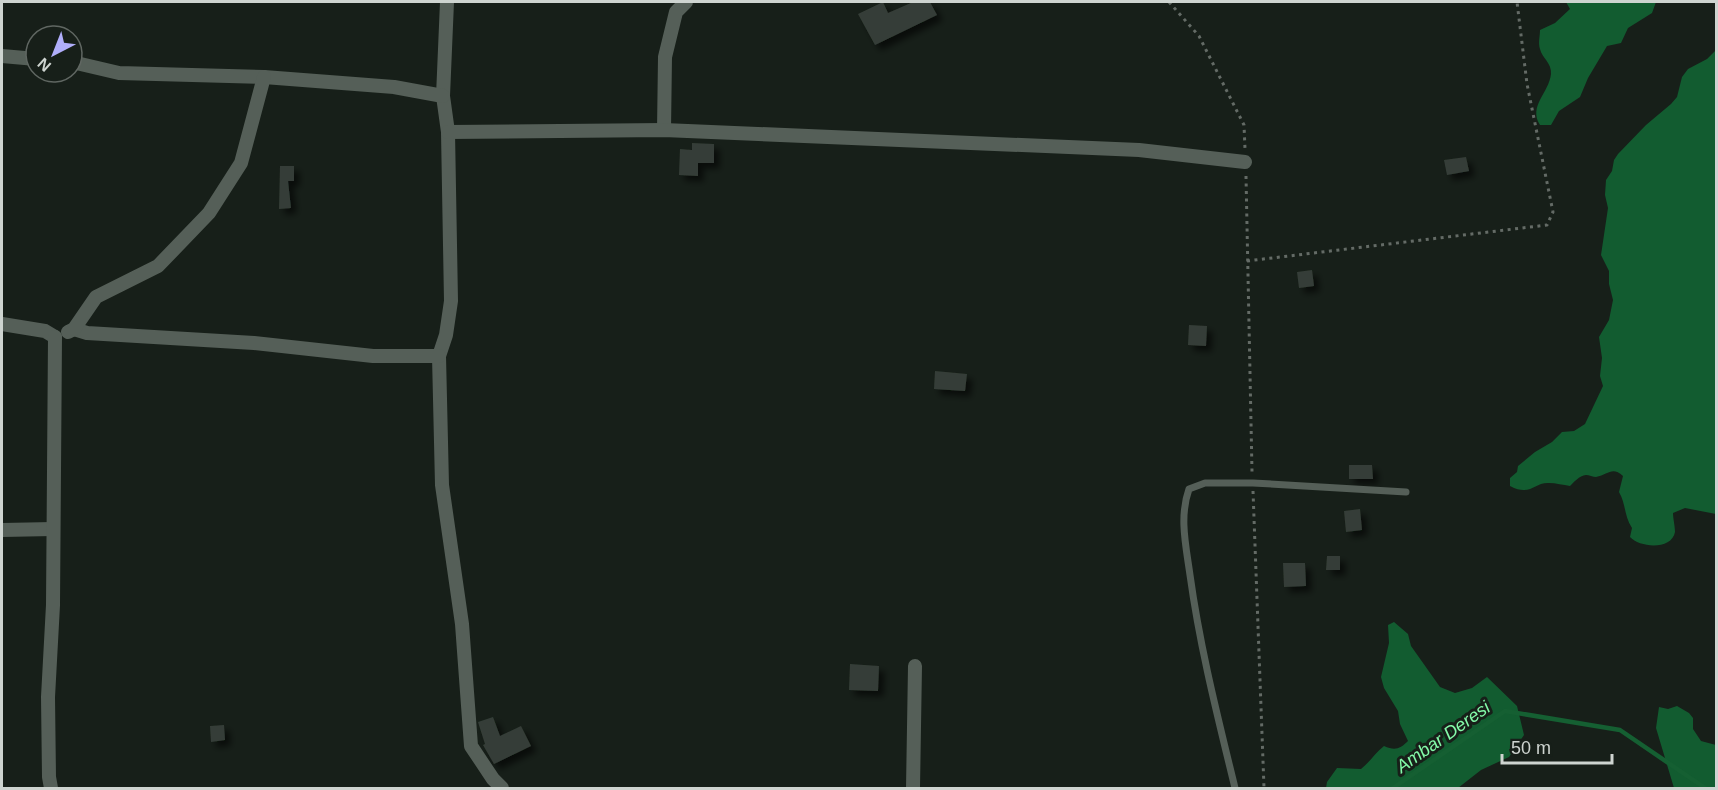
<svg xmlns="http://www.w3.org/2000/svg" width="1718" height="790" font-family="Helvetica,sans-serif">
<defs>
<filter id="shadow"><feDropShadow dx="5.5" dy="5.5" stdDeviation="3" flood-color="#0009"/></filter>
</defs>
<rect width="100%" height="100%" fill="#171f19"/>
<!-- forest -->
<g fill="#125c30">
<path d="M1566 2H1659H1656L1652 13 1628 28 1621 43 1607 46 1588 78 1580 97 1559 111 1551 125H1540C1528 106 1549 93 1551 74 1552 63 1542 58 1540 49 1538 43 1540 36 1540 30L1555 23 1570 9Z"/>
<path d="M1716 50V514L1685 508 1673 513C1673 518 1675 526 1675 532 1672 550 1640 548 1630 537L1632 528C1624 516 1626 504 1619 492L1623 476C1612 466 1608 475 1596 477 1593 477 1589 475 1586 475 1579 476 1574 482 1570 486 1563 485 1556 483 1549 483 1534 482 1531 497 1510 486V478L1517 472 1518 466 1535 452 1552 442 1562 432 1574 431 1585 424 1603 386 1600 376 1602 358 1599 337 1609 320 1613 300 1609 284V271L1601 255 1608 208 1605 195 1606 180 1612 171 1614 160 1618 154 1646 125 1671 104 1677 97 1682 77 1688 69 1707 59Z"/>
<path d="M1394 622 1408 634 1411 646 1440 687 1455 693 1472 688 1487 677 1517 706 1524 735 1509 757 1481 770 1458 788H1326L1327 782 1337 768 1361 769C1370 762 1375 753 1384 746 1395 751 1400 749 1408 741L1400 724 1398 711 1384 688 1381 677 1389 643 1388 625Z"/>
<path d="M1677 706 1689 713 1693 718V729L1701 741 1716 745V788H1674L1656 728 1659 707 1668 709Z"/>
</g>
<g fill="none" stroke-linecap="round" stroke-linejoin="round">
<!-- stream -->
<path stroke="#155f32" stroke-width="4.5" d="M1393 788 1505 711 1620 730 1705 788"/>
</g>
<!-- building -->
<g fill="#353e37" filter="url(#shadow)">
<path d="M883 2 888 13 913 2H930L937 15 875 45 858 14Z"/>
<path d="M692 143 714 144V163H698V176L679 175 680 149 692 150Z"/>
<path d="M1466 157 1469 171 1447 175 1444 160Z"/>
<path d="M280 166H294V181H288L291 208 279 209Z"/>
<path d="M1312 270 1314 286 1299 288 1297 272Z"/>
<path d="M1189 325 1207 326 1206 346 1188 345Z"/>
<path d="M935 371 967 374 965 391 934 389Z"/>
<path d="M1349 465H1372L1373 479H1349Z"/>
<path d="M1360 509 1362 530 1346 532 1344 511Z"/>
<path d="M1327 556H1340V570H1326Z"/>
<path d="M1283 563H1305L1306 586 1284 587Z"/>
<path d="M850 664 879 666 878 691 849 690Z"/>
<path d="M493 717 500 736 521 726 531 746 494 764 483 745 485 744 478 722Z"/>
<path d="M224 725 225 740 211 742 210 726Z"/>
</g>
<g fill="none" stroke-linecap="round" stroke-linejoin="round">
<!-- path -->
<g stroke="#646b66" stroke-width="3" stroke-dasharray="3 4.5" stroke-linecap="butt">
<path d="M1169 2 1199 36 1244 125 1245 149"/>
<path d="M1246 176 1252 472"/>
<path d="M1247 261 1547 225 1553 212 1527 84 1517 2"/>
<path d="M1253 491 1264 788"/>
</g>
<!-- lane -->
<path stroke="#555f58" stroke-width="7" d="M1235 788C1218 718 1200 648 1190 575 1186 546 1179 517 1189 489L1205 483H1253L1406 492"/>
<!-- street -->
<g stroke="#555f58" stroke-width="14">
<path d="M447 2 443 96 448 132 451 301 446 335 439 356 442 485 462 624 471 746 493 779 502 788"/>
<path d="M2 56 36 59"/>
<path d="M72 62 119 73 264 77 394 87 443 96"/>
<path d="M664 130 665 57 676 12 686 2"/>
<path d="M448 132 664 130 1139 150 1245 162"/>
<path d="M2 324 45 331 55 337"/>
<path d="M74 329 87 333 254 343 373 356H439"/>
<path d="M68 332 74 329 96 297 158 266 209 213 241 163 264 77"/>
<path d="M2 530 53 529"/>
<path d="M51 788 49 777 48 697 53 605 55 337"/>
<path d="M913 788 915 666"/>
</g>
</g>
<g text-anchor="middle" stroke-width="6" stroke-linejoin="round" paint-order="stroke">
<!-- water labels -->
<g font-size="18" font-style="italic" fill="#84faa9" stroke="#171f19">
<text transform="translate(1443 737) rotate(-35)" y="6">Ambar Deresi</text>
</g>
</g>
<!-- border -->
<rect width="1718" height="790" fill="none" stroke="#ced4d0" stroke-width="6"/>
<!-- north arrow -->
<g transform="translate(54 54) rotate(222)"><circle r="28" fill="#171f19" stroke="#606762" stroke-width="1.5"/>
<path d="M0-4.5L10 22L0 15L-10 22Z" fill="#b0aefa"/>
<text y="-9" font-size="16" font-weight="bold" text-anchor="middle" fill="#ced4d0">N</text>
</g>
<!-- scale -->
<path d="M1502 754v9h110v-9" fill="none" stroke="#ced4d0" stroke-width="3"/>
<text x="1511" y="754" font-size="18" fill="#ced4d0" stroke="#171f19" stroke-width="4.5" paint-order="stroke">50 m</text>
</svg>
